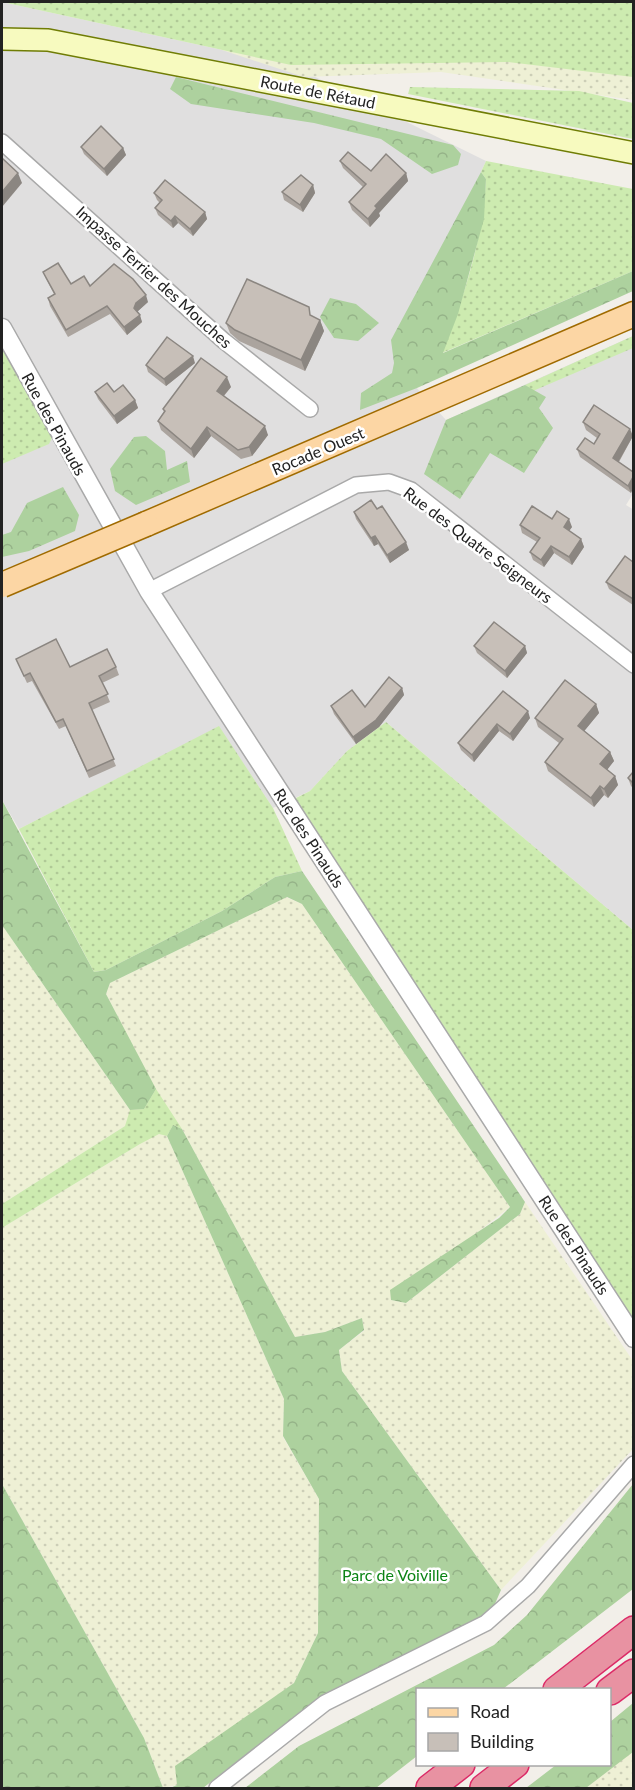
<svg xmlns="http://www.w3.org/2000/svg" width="635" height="1790" font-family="Lato,sans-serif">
<defs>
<pattern id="farmland-dots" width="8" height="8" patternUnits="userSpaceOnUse" patternTransform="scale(1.5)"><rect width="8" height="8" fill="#eef0d5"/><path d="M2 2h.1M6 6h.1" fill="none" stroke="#ccceb7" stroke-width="1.8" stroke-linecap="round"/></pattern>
<pattern id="grass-dots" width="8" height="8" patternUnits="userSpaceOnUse" patternTransform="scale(1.5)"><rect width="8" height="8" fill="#cdebb0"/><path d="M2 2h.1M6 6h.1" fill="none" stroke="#b0c997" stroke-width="1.8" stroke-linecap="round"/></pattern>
<pattern id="forest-crowns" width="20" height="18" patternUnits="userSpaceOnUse" patternTransform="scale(1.5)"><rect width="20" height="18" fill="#add19e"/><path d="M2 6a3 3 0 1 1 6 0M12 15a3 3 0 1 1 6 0" fill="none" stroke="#95b388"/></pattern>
</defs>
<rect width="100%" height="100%" fill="#f2efe9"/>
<!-- residential -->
<path fill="#e0dfdf" d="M2 2 291 65 486 161 394 363 446 420 633 336 634 492 626 505 634 510 633 930 386 722 347 751 310 791 273 808 219 727 19 829 2 800Z"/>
<!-- farmland -->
<g fill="url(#farmland-dots)">
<path d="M77 2H633V100L441 72 304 77Z"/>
<path d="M286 897 302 904 510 1207 391 1300 406 1303 520 1214 525 1202 633 1361V1449L501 1590 342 1371 339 1350 364 1331 362 1318 325 1332 295 1337 182 1129 173 1126 167 1136 284 1399 283 1437 319 1499 318 1633 294 1683 239 1724 177 1785 163 1788 144 1738 2 1484V1228L140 1144 125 1126 2 1204V925L130 1110 155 1089 106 994 110 983Z"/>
<path d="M633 1751V1788H586L613 1767Z"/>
</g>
<!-- grass -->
<g fill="url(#grass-dots)">
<path d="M2 2H633V77L507 62 291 65Z"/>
<path d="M410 87 579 91 633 103V139L408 94Z"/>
<path d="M486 161 633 189V271L442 353C464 297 483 239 486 179L481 172Z"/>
<path d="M633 336V348L533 391 525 385Z"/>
<path d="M2 348 52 438 49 444 2 464Z"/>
<path d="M386 722 633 930V1319L294 799 310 791 347 751Z"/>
<path d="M219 726 273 808 302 871 275 877 222 911 106 970 94 972 19 829Z"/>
<path d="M156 1089 182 1129 173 1125 167 1136 159 1134 140 1144 2 1228V1204L125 1126 130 1110 144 1109Z"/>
</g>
<!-- forest -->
<g fill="url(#forest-crowns)">
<path d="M176 77 453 145 461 154 458 165 432 174 381 139 314 123 191 104 170 89Z"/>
<path d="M481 172 486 179 484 219 458 314 443 353 633 271V291L417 388 360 410 361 393 392 373 394 363 391 340Z"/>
<path d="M330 298 356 304 379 323 358 341 334 338 320 317Z"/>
<path d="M525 385 546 397 539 408 553 428 524 473 490 453 460 499 424 474 446 420Z"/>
<path d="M146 436 165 451 167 470 187 461 190 482 136 505 115 491 110 469 134 437Z"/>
<path d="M63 487 79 515 75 531 29 551 2 557V535L11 532 27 503Z"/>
<path d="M2 800 94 972 106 970 222 911 275 877 302 871 525 1202 520 1214 406 1303 391 1300 390 1290 499 1218 510 1207 302 904 287 897 110 983 106 994 156 1089 144 1109 130 1110 2 925Z"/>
<path d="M173 1125 182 1129 295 1337 325 1332 362 1318 364 1330 339 1350 342 1371 501 1590 494 1606 479 1619 324 1694 203 1788H170L177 1785 175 1766 294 1683 318 1633 319 1499 283 1436 284 1399 167 1136Z"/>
<path d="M2 1484 144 1738 163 1788H2Z"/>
<path d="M633 1484V1589L503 1689 418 1690 417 1756 376 1788H245L299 1746 494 1645 527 1615Z"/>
<path d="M633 1703V1752L586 1788H526L556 1765 610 1764V1722Z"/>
</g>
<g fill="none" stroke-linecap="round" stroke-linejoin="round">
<!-- minor casing -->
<g stroke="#a9a9a9" stroke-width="18">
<g id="minor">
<path d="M2 142 224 341 310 409"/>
<path d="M149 591 356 485 389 482 411 490 634 665"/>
<path d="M217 1788 325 1703 486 1623 528 1586 634 1464"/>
</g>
</g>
<!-- tertiary casing -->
<g stroke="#a9a9a9" stroke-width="21">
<path id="tertiary" d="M2 328 149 591 634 1338"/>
</g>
<!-- secondary casing -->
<g stroke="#707d05" stroke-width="24">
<path id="secondary" d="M2 39 48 40 634 153"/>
</g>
<!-- primary casing -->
<g stroke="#a06b00" stroke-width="27">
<path id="primary" d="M146 524 634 314"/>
</g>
<!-- motorway casing -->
<g stroke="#dc2a67" stroke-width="30">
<g id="motorway">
<path d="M557 1690 634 1630"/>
<path d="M610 1691 634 1673"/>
<path d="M430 1788 461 1764"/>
<path d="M484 1788 515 1764"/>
</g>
</g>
<!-- minor -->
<use href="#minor" stroke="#fff" stroke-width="15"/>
<!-- tertiary -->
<use href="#tertiary" stroke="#fff" stroke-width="18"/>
<!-- secondary -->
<use href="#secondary" stroke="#f7fabf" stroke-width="21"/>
<!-- primary -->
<use href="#primary" stroke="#fcd6a4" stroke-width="24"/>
<!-- motorway -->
<use href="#motorway" stroke="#e892a2" stroke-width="27"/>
<!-- primary-bridge casing -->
<g stroke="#a06b00" stroke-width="27" stroke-linecap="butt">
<path id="primary-bridge" d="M2 585 146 524"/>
</g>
<!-- primary-bridge -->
<use href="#primary-bridge" stroke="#fcd6a4" stroke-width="24"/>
</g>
<!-- wall -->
<g fill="#aba49e">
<path d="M81 147 123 148 126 155 107 176 84 154Z"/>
<path d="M340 161 371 171 406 173 408 181 379 213 380 216 370 227 352 210 349 202 363 187 343 168Z"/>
<path d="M313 185 315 193 303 212 284 200 282 192Z"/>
<path d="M154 193 205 212 207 219 193 236 178 223 173 228 158 215 155 208 160 203 157 200Z"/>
<path d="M43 272 71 284 90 286 148 302 138 311V312L142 322 127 335 110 314 68 337 50 306 48 298 54 294 46 279Z"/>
<path d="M313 317 320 320 324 331 305 371 239 341 230 333 226 323Z"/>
<path d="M195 363 166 386 148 372 146 365Z"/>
<path d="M231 387 224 396 268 435 252 456 241 459 211 436 194 458 161 430 158 421 164 412 163 409Z"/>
<path d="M95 392 135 400 138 408 117 424 98 399Z"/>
<path d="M583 422 633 436 619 462 633 472 631 493 580 457 577 449 594 444 597 438 586 430Z"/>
<path d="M377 509 409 550 390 563 378 544 374 546 356 519 354 512Z"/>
<path d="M552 519 572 527 569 531 581 539 584 547 572 565 554 553 544 567 533 560 530 552 537 542 522 533 520 525Z"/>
<path d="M633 562V605L609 589 606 582Z"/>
<path d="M474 646H525L527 653 507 678 477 653Z"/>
<path d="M16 659 70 667H116L119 675 102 683 110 702 92 710 116 766 89 778 66 726 59 729 32 681 27 683Z"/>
<path d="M402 688 404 695 379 727 356 744 334 714 331 706 365 707Z"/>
<path d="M503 691 530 718 513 741 499 731 474 762 461 750 458 743Z"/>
<path d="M596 704 599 713 584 731 610 752 614 761 607 769 615 776 618 785 608 798 604 795 594 807 548 771 545 762 559 743 538 727 535 718Z"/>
<path d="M633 772V788L631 786 628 778Z"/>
</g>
<!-- shaded-wall -->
<g fill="#8b8681">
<path d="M123 148 126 155 107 176 104 169Z"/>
<path d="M18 173 22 183 2 207V192Z"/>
<path d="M406 173 408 181 379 213 380 216 370 227 368 219 375 206Z"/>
<path d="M313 185 315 193 303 212 300 205Z"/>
<path d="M205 212 207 219 193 236 190 229Z"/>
<path d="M175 216 178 223 173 228 171 221Z"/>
<path d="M146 295 148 302 138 311 137 316 134 308 136 303Z"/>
<path d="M140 315 142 322 127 335 124 327Z"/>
<path d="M320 320 324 331 305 371 301 360Z"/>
<path d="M193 356 195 363 166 386 164 379Z"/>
<path d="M227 377 231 387 220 400 217 391Z"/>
<path d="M135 400 138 408 117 424 114 416Z"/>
<path d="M265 426 268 435 252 456 249 447Z"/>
<path d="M207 427 211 436 194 458 191 449Z"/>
<path d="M630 429 633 436 616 466 613 458Z"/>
<path d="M633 477V489L631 493 628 486Z"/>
<path d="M569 519 572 527 566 535 564 527Z"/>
<path d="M375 536 378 544 374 546 371 538Z"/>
<path d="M581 539 584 547 572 565 569 557Z"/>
<path d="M406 542 409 550 390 563 387 555Z"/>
<path d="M551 546 554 553 544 567 541 560Z"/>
<path d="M525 646 527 653 507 678 505 671Z"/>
<path d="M402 688 404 695 379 727 356 744 353 737Z"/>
<path d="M596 704 599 713 581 735 578 726Z"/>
<path d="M528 711 530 718 513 741 510 734Z"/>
<path d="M497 724 499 731 474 762 472 755Z"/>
<path d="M610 752 614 761 604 774 600 764Z"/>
<path d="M615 776 618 785 608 798 604 789Z"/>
<path d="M600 786 604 795 594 807 591 798Z"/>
</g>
<!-- building -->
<g fill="#c7bfb8" stroke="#8b8681" stroke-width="1.5">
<path d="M101 126 123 148 104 169 81 147Z"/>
<path d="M348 152 371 171 386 154 406 173 375 206 377 208 368 219 349 202 366 184 340 161Z"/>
<path d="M2 158 18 173 2 192Z"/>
<path d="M301 175 313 185 300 205 282 192Z"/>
<path d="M165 180 205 212 190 229 175 216 171 221 155 208 162 200 154 193Z"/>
<path d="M58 263 71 284 84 276 90 286 114 264 133 279 146 295 136 303 134 308 140 315 124 327 107 306 66 330 48 298 55 294 43 272Z"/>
<path d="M247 279 309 307 310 315 320 320 301 360 235 330 226 323Z"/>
<path d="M167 337 193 356 164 379 146 365Z"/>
<path d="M201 358 227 377 217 391 265 426 249 447 238 450 207 427 191 449 158 421 165 411 163 409Z"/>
<path d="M107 383 114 392 123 385 135 400 114 416 95 392Z"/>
<path d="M594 405 630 429 613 458 633 472V477L628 486 577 449 585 438 594 444 600 434 583 422Z"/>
<path d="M371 500 377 509 382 506 406 542 387 555 375 536 371 538 354 512Z"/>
<path d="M532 506 552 519 557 511 569 519 564 527 581 539 569 557 551 546 541 560 530 552 540 538 520 525Z"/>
<path d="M625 556 633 562V599L606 582Z"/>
<path d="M494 622 525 646 505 671 474 646Z"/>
<path d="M56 639 70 667 107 649 116 667 99 676 108 694 89 703 114 759 87 771 63 719 56 722 30 673 24 676 16 659Z"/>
<path d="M389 677 402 688 376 720 353 737 331 706 352 690 365 707Z"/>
<path d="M565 680 596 704 578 726 610 752 600 764 615 776 604 789 600 786 591 798 545 762 563 739 535 718Z"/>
<path d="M503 691 528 711 510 734 497 724 472 755 458 743Z"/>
<path d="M633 772V783L628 778Z"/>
</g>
<g text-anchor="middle" stroke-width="5" stroke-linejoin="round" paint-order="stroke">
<!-- street labels -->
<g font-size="16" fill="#222" stroke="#fff">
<text transform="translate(318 92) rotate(11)" y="6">Route de Rétaud</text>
<text transform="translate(154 277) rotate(42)" y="6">Impasse Terrier des Mouches</text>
<text transform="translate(54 424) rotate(61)" y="6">Rue des Pinauds</text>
<text transform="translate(318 451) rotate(-23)" y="6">Rocade Ouest</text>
<text transform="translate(478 545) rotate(37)" y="6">Rue des Quatre Seigneurs</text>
<text transform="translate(309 838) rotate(57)" y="6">Rue des Pinauds</text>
<text transform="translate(574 1245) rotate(57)" y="6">Rue des Pinauds</text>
</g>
<!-- park labels -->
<g font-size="16" fill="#0c8416" stroke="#fff">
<text x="395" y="1581">Parc de Voiville</text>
</g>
</g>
<!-- border -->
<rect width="635" height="1790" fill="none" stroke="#222222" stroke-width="6"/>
<!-- legend -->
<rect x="416" y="1688" width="195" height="78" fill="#ffffff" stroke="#a7a7a7" stroke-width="1.5"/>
<rect x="428" y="1708" width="30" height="9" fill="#fcd6a4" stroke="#a7a7a7" stroke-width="1.5"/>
<text x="470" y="1718" font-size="18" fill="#222222">Road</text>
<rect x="428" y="1733" width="30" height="18" fill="#c7bfb8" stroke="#a7a7a7" stroke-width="1.5"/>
<text x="470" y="1748" font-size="18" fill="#222222">Building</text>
</svg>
